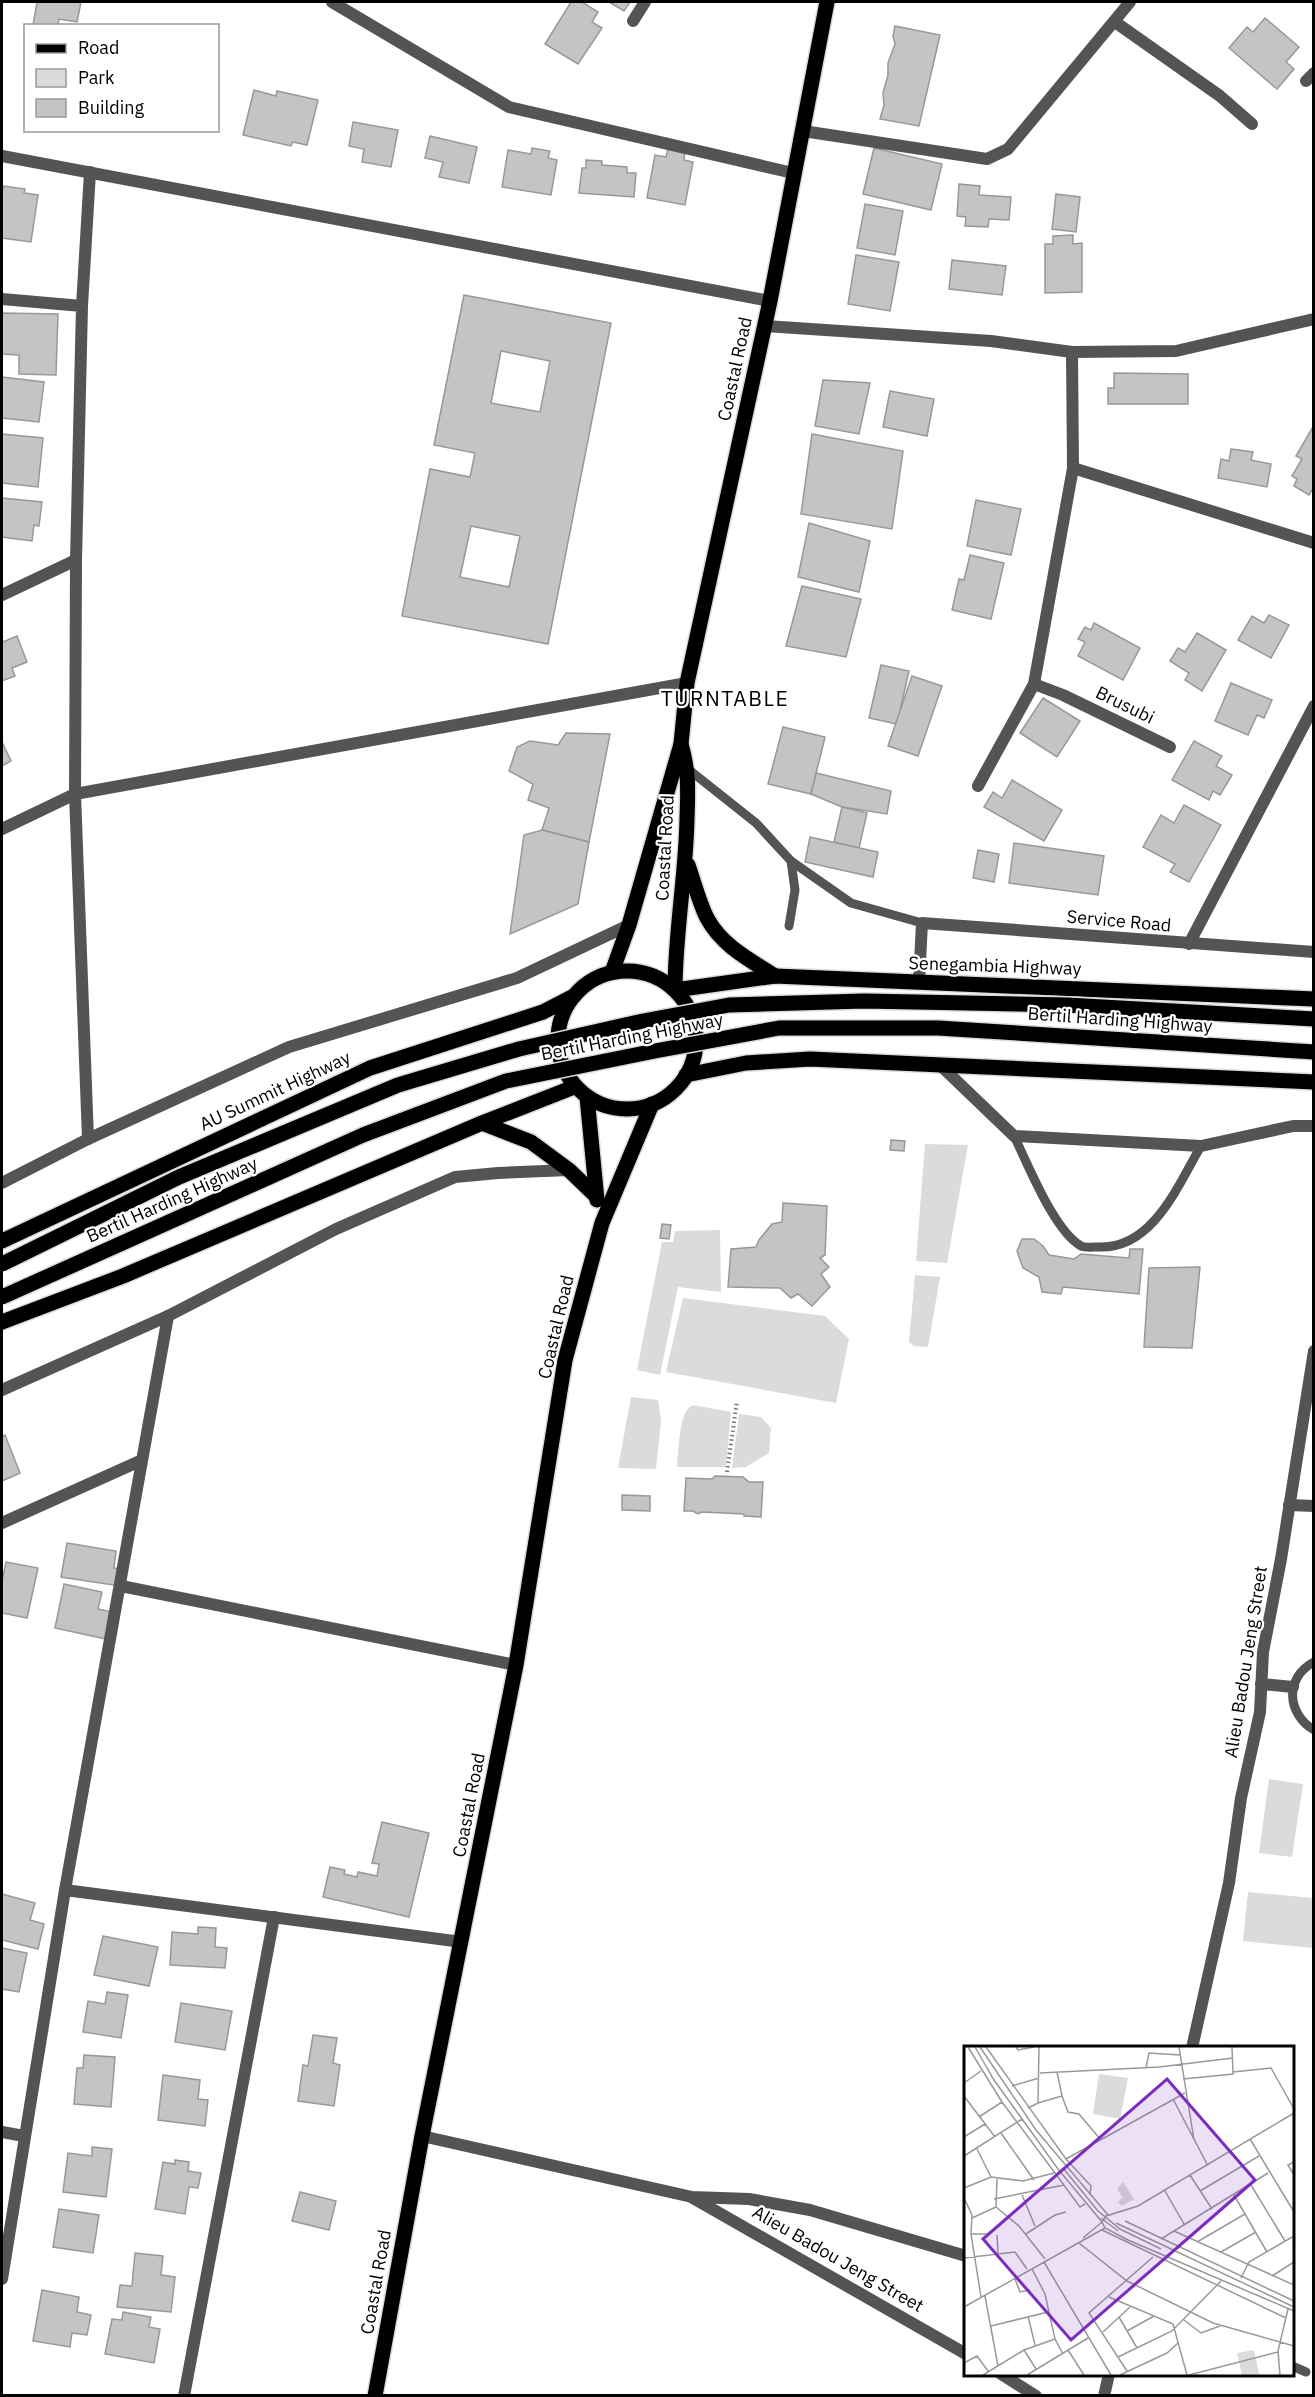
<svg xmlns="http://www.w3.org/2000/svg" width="1315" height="2397" font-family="'IBM Plex Sans',sans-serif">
<rect width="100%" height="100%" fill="#fff"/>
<!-- green -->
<g fill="#dbdbdb">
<path d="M925 1144 968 1145 947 1263 916 1261Z"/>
<path d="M720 1230 721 1292 678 1287 660 1375 637 1370 662 1242H673L675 1231Z"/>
<path d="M915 1275 940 1277 928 1347 914 1346 909 1342Z"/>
<path d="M683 1298 825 1316 849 1339 836 1403 666 1372Z"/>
<path d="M631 1397 658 1400 661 1421 656 1469 618 1468Z"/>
<path d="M693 1405 731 1412 726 1467H677C679 1452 678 1411 693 1405Z"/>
<path d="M739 1414 761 1417 771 1428 769 1453 746 1467 732 1468Z"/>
<path d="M1269 1779 1303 1784 1292 1857 1259 1853Z"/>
<path d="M1248 1892 1313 1898V1948L1243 1941Z"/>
</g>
<!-- building -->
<g fill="#c4c4c4" stroke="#989898" stroke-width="1.5" fill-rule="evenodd">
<path d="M37 2H81L77 22 59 19 58 26 33 25Z"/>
<path d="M571 2H582L598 12 592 22 602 28 578 64 545 44Z"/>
<path d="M609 2H630L624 11Z"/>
<path d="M1265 18 1299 47 1286 62 1294 69 1277 89 1229 48 1247 27 1253 32Z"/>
<path d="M895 26 940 35 919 126 880 119 884 105 883 93 888 75V63L895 44 893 36Z"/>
<path d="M254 90 276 96 277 91 318 100 307 145 293 142 291 146 243 135Z"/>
<path d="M353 122 398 130 391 167 362 162 364 149 349 146Z"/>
<path d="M430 136 477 147 469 183 439 177 443 162 425 158Z"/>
<path d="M532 148 550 151 548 158 557 160 551 195 502 187 508 150 531 154Z"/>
<path d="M668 148 685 151 684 160 693 162 685 205 647 198 655 155 666 157Z"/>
<path d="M874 148 942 164 931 210 863 194Z"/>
<path d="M586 160 602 161V165L627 167V173H636L634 197 579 193 582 168H586Z"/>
<path d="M959 184 980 186 979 195 1011 197 1009 220 989 219 988 227 965 226 966 217 957 216Z"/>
<path d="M4 186 25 189 24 193 38 195 31 242 2 238V191Z"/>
<path d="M1056 194 1080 197 1076 232 1052 229Z"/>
<path d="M865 204 903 211 895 255 857 248Z"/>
<path d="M1073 235V244L1082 243V292L1045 293V244H1053V236Z"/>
<path d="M856 255 899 262 890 311 848 304Z"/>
<path d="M952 260 1006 266 1002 295 949 289Z"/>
<path d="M464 295 611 323 548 644 402 616 430 469 470 477 475 453 434 445ZM501 351 550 361 540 412 491 403ZM471 526 520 536 509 587 460 577Z"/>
<path d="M2 313 58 314 56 375 19 374V355L2 354Z"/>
<path d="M1114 373 1188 374V404H1108V388H1114Z"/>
<path d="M2 377 44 382 39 422 2 418Z"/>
<path d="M823 380 870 383 859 434 815 426Z"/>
<path d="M890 391 934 399 927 436 883 427Z"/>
<path d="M1314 425V487L1309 495 1294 486 1297 479 1292 476 1302 459 1296 456Z"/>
<path d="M2 434 43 438 38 487 2 483Z"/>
<path d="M812 434 903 451 892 529 801 514Z"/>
<path d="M1231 449 1253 452 1251 460 1271 464 1267 487 1218 478 1221 459 1229 461Z"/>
<path d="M2 498 42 502 39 526 34 525 32 541 2 537Z"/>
<path d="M976 500 1021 509 1011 555 967 546Z"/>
<path d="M809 523 870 541 859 592 798 577Z"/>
<path d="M970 555 1004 563 991 619 952 610 959 579 964 580Z"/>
<path d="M802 586 861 599 846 657 786 646Z"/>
<path d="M1269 615 1289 625 1271 658 1238 640 1252 616 1264 623Z"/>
<path d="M1094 623 1140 648 1123 680 1078 656 1085 642 1078 639 1085 627 1091 630Z"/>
<path d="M1197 633 1226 650 1202 691 1185 680 1189 673 1170 661 1178 648 1185 652Z"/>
<path d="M17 636 27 662 12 668 15 676 2 681V639L3 642Z"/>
<path d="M881 665 909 671 897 724 869 718Z"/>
<path d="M912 676 942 686 918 756 888 746Z"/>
<path d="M1231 683 1272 700 1264 718 1257 715 1248 735 1215 721Z"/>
<path d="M1043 698 1080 721 1057 757 1020 733Z"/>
<path d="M783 727 825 737 811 794 768 784Z"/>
<path d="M566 733 610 734 589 842 542 830 549 808 528 800 533 784 509 771 517 747 530 741 558 745Z"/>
<path d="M1194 741 1222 756 1216 766 1232 775 1220 795 1213 791 1209 800 1172 780Z"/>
<path d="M2 742 11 761 2 766Z"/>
<path d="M816 773 891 791 887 814 842 807 811 794Z"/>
<path d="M1012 780 1062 810 1044 841 984 807 993 792 1002 798Z"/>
<path d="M1184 805 1221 825 1189 882 1170 872 1175 864 1143 847 1161 815 1174 823Z"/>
<path d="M842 807 867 813 859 848 834 842Z"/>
<path d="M542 830 589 842 578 904 510 934 524 835Z"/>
<path d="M810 837 878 852 873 877 805 862Z"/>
<path d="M1014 843 1104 856 1098 895 1009 883Z"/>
<path d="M978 850 999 854 994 882 973 878Z"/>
<path d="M891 1140 905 1141 904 1151 890 1150Z"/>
<path d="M783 1203 827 1206 825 1255 820 1258 829 1267 821 1274 830 1287 812 1306 798 1294 791 1298 780 1288 728 1287 731 1249 756 1247 759 1240 772 1224 782 1222Z"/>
<path d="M662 1224 671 1225 669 1239 660 1238Z"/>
<path d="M1022 1239H1034L1043 1246 1049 1255 1074 1259 1081 1254 1129 1258 1130 1249H1143L1139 1294 1063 1287 1061 1294 1042 1292 1039 1277 1023 1268 1017 1251Z"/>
<path d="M1200 1267 1192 1348 1144 1347 1149 1268Z"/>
<path d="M5 1435 20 1473 2 1481V1437Z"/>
<path d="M715 1476 743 1477 749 1482H763L761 1517 744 1516V1514L702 1512 698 1514 693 1511H684L686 1478 712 1479Z"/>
<path d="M622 1495 650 1496V1511L622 1510Z"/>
<path d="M67 1543 116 1551 114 1568 123 1569 120 1586 61 1577Z"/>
<path d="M6 1562 38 1568 27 1618 2 1613V1581Z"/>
<path d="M64 1584 102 1592 98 1609 112 1612 106 1639 55 1628Z"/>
<path d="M382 1822 429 1833 409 1917 323 1897 330 1867 345 1870 344 1874 357 1877 358 1872 377 1876 379 1864 372 1863Z"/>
<path d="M2 1894 35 1903 30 1920 44 1924 38 1949 2 1940Z"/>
<path d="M198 1927 216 1928 215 1947 227 1948 225 1968 170 1965 172 1932 198 1934Z"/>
<path d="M103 1936 158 1947 149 1986 94 1975Z"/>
<path d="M2 1948 27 1953 19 1992 2 1989Z"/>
<path d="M107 1992 128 1995 121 2038 83 2032 88 2001 105 2004Z"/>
<path d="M181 2003 232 2011 225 2050 175 2042Z"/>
<path d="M313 2035 337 2038 333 2063 340 2065 334 2106 298 2101 303 2065 308 2066Z"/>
<path d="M84 2055 115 2057 111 2107 74 2104 77 2068H83Z"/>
<path d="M163 2075 200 2080 198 2099 208 2100 205 2126 158 2120Z"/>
<path d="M92 2147 112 2149 106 2197 63 2192 68 2153 92 2156Z"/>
<path d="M175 2160 189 2162 188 2171 201 2173 198 2188 189 2187 185 2214 155 2209 163 2162 175 2164Z"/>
<path d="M300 2192 336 2201 329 2230 292 2221Z"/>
<path d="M59 2209 99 2215 93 2253 53 2247Z"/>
<path d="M135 2253 163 2256 161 2275 175 2277 171 2312 117 2307 120 2285 132 2286Z"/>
<path d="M42 2290 79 2297 77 2312 91 2315 87 2335 72 2333 70 2347 33 2341Z"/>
<path d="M123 2312 151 2317 149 2327 160 2329 154 2363 105 2354 112 2319 122 2320Z"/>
</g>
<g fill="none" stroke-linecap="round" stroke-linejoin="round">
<!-- primary casing -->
<g stroke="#dbdbdb" stroke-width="18">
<g id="primary">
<path d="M681 744C689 772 688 790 687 818 686 876 675 933 675 990L775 976 1314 999"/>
<path d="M688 865C694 882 699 902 707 918 722 946 750 960 775 976"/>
<circle cx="627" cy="1040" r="69"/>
<path d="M612 972 629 925 681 744 687 683 770 301 827 2"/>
<path d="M686 1075 746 1063 810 1059 1314 1082"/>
<path d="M587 1097 597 1200"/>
<path d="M482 1123 531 1142 569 1170 596 1196"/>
<path d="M2 1241 370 1068 543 1012 574 996"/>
<path d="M2 1322 123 1276 482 1123 574 1087"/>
<path d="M375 2396 422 2136 516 1665 565 1360 602 1223 652 1104"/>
</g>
</g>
<!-- path -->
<path stroke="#767676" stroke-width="4" stroke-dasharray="1.5 3" stroke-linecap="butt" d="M727 1472 737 1401"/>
<!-- lane -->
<g stroke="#545454" stroke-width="9">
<path d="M688 769 756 823 791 861 795 890 789 926"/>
<path d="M791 861 851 903 922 923"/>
<path d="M1014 1136C1028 1164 1054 1231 1081 1246 1085 1248 1093 1247 1099 1247 1153 1249 1178 1185 1201 1146"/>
<path d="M1314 1662C1284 1678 1287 1714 1314 1730"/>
<path d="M1292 2366 1306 2372"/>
</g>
<!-- street -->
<g stroke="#545454" stroke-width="12">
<path d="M332 2 509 107 793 173"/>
<path d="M633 21 645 2"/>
<path d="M1115 22 1220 96 1252 124"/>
<path d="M1306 81 1314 73"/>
<path d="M803 131 987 159 1008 149 1130 2"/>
<path d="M2 156 770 301"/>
<path d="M2 299 82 306 76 560 75 794 88 1139"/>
<path d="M82 306 90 172"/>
<path d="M765 326 991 341 1072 352 1176 351 1314 319"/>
<path d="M1073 468 1314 543"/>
<path d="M2 595 76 560"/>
<path d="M1034 684 1063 695 1170 747"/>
<path d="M978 786 1034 684 1073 468 1072 352"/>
<path d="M2 829 75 794 687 683"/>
<path d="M1189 944 1314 706"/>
<path d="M919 982 922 923 1314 952"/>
<path d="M940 1065 1014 1136 1201 1146 1293 1126H1314"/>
<path d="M2 1183 88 1139 289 1047 517 978 629 925"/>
<path d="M2 1390 168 1316 336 1229 455 1177 498 1173 569 1170"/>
<path d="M1289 1505 1314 1506"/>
<path d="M2 1523 140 1461"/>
<path d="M121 1586 516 1665"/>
<path d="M1261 1684 1293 1687"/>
<path d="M65 1890 462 1942"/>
<path d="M1192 2048 1229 1883 1241 1798 1260 1712 1263 1652 1281 1559 1314 1351"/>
<path d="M2 2132 24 2136"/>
<path d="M422 2136 692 2197 749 2199 810 2210 966 2256"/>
<path d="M693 2198 966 2354"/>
<path d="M2 2279 65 1890 168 1316"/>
<path d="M1001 2374 1036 2396"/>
<path d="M184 2396 274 1917"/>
<path d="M1104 2396 1109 2374"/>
</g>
<!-- primary -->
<use href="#primary" stroke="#000" stroke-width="15"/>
<!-- primary-bridge casing -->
<g stroke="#dbdbdb" stroke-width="18" stroke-linecap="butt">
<g id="primary-bridge">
<path d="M2 1264 179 1177 398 1085 519 1049 643 1021 729 1005 864 1001 1067 1005 1314 1019"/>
<path d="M2 1297 363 1135 506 1081 655 1051 779 1028H938L1314 1052"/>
</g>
</g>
<!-- primary-bridge -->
<use href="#primary-bridge" stroke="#000" stroke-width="15"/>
</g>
<g text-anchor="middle" stroke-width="4.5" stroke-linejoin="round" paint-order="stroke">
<!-- street labels -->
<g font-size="18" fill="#000" stroke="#fff">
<text transform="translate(735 369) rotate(-78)" y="6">Coastal Road</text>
<text transform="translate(1125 705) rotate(26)" y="6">Brusubi</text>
<text transform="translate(665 848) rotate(-87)" y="6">Coastal Road</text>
<text transform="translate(1119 921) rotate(5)" y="6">Service Road</text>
<text transform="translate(995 966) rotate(2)" y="6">Senegambia Highway</text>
<text transform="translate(1120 1020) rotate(4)" y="6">Bertil Harding Highway</text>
<text transform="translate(632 1037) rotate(-11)" y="6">Bertil Harding Highway</text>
<text transform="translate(275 1091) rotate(-25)" y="6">AU Summit Highway</text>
<text transform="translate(172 1200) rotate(-24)" y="6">Bertil Harding Highway</text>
<text transform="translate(556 1327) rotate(-77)" y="6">Coastal Road</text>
<text transform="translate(1246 1662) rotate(-81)" y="6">Alieu Badou Jeng Street</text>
<text transform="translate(469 1805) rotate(-79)" y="6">Coastal Road</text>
<text transform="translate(838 2259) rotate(30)" y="6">Alieu Badou Jeng Street</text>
<text transform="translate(376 2282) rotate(-80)" y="6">Coastal Road</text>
</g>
<!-- quarter labels -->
<g font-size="21" letter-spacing="1.5" fill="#000" stroke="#fff">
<text x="725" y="706">TURNTABLE</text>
</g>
</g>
<!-- overview -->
<g transform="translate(964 2046)">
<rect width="330" height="330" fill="#fff"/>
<path d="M135 28 164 32 156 73 129 68ZM159 136 170 153 158 160 154 156 158 152 161 155 153 143ZM290 304 295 328 278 329 273 307Z" fill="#dbdbdb"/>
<path fill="none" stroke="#999" stroke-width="1.5" d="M4 1 38 56 91 127 116 161 121 158M11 1 30 34 94 123 138 176 119 192M16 1 72 84 144 169M22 1 102 113 127 140 126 149M52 1 54 4 70 1M215 1 230 94M182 22 185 7 216 9M269 26 307 22 330 63M76 27 195 21 269 12M219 33 269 28 268 1M0 37 17 25M48 40 75 32M0 50 31 91M98 50 104 66 115 68 137 94M209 53 243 118M74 57 98 50 93 26M64 62 74 57 75 1M330 67 174 160 142 170 138 176 141 182 164 194 330 265M15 71 38 56M37 87 70 134M0 91 21 78M286 93 330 166M13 103 27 131M0 110 58 73M102 113 221 47M330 116 324 119 330 129M99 122 134 165 156 183 197 203M226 129 248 163M33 133 32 161 55 180 81 213M287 139 321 195M0 142 27 131 59 135 90 127M201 145 220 178M236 145 295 110M58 149 71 180M270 149 303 206M0 152 8 169 7 188 17 251M30 153 100 139M8 172 32 161M137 172 154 185M161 175 330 255M152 177 330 261M138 184 322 272M210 185 330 239M7 188H26M62 188 91 169 102 166M33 189 34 207M197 193 304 127M233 196 281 168M115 197 163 235 249 277 330 300M257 206 292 186M0 212 51 206 63 223M80 216 147 329M68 223 81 248 91 293 99 308M308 230 330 216M277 232 285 216 330 190M51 233 56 246 66 244M21 250 34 320M145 251 209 278 223 329M0 261 141 182M64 270 71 299M155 271 173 302M220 274 237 287 256 280M27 280 84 266M163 285 190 270M139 286 166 261M60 304 72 323M104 304 120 329M154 311 208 285 257 235M0 317 13 310 24 325M163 325 125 267 189 211M19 329 60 304 91 293M63 329 124 292M156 329 203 307 214 297M225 329 314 306M316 329 314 305 324 263"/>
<path fill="#7b2cbf" fill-opacity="0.15" stroke="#7b2cbf" stroke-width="3" d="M203 33 291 134 107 294 19 193Z"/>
<rect width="330" height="330" fill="none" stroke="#000" stroke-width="3"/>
</g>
<!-- border -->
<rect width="1315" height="2397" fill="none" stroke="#000000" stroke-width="6"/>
<!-- legend -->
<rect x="24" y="24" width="195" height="108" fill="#ffffff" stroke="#999999" stroke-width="1.5"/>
<rect x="36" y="44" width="30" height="9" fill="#000000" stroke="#999999" stroke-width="1.5"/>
<text x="78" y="54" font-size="18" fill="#000000">Road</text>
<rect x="36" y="69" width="30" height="18" fill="#dbdbdb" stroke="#999999" stroke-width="1.5"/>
<text x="78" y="84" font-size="18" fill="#000000">Park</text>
<rect x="36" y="99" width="30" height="18" fill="#c4c4c4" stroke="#999999" stroke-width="1.5"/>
<text x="78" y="114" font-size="18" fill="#000000">Building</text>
</svg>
